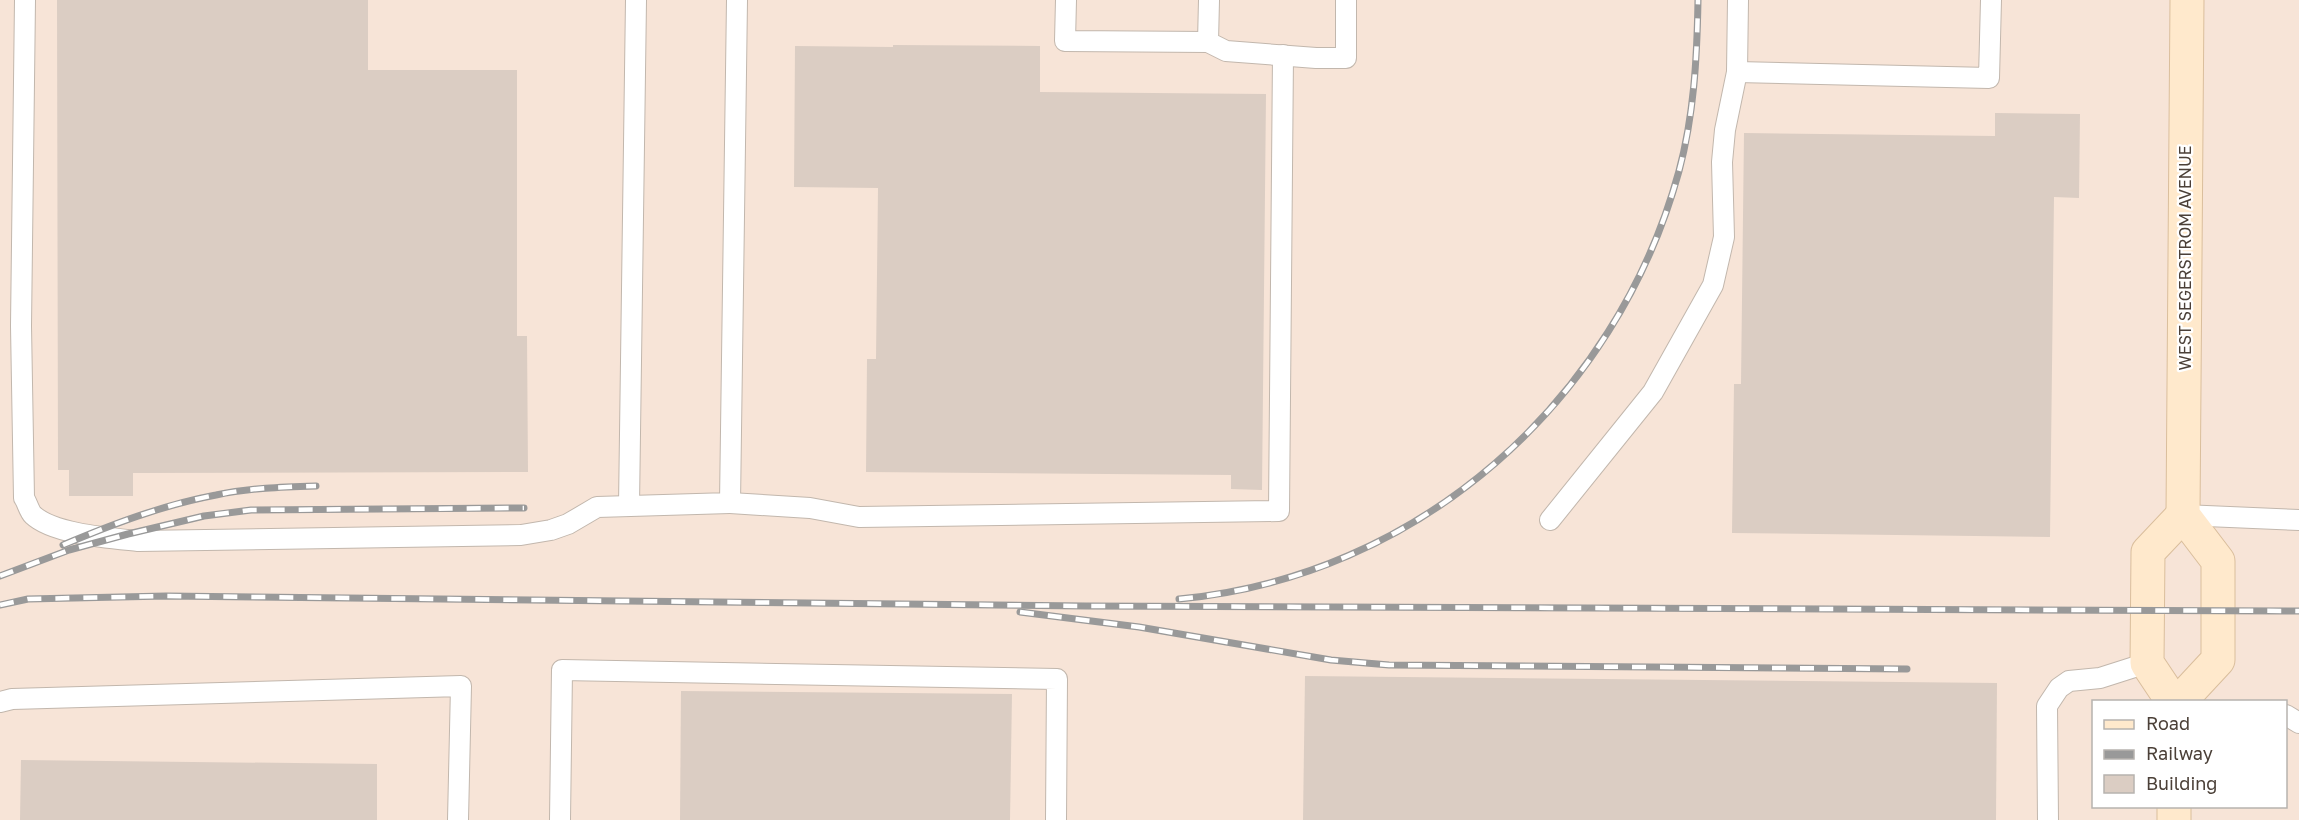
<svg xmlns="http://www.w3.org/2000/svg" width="2299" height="820" font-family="'Golos Text',sans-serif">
<rect width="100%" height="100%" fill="#f6f1eb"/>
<!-- commercial -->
<path fill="#f7e4d7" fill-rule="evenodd" d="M0 0H2299V820H0ZM2094 702H2286V806H2094Z"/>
<!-- building -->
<g fill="#dbcdc3">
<path d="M57 0H368V70H517V336H527L528 472 133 473V496H69V470H58Z"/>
<path d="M893 45 1040 46V92L1266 94 1262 490 1231 489V475L866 472 867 359H876L878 188 794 187 795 46 893 47Z"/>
<path d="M1995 113 2080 114 2079 198 2054 197 2050 537 1732 533 1734 384H1741L1744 133 1995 136Z"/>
<path d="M1305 676 1997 683 1996 820H1303Z"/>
<path d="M681 691 1012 694 1010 820H680Z"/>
<path d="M21 760 377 764V820H20Z"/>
</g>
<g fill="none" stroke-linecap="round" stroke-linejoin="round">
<!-- service casing -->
<g stroke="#c2b7ad" stroke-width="22">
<g id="service">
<path d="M25 0 21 326 24 498C27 502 29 511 33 515 53 534 110 538 138 541L521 535 551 530 568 524 597 507 730 503 737 0"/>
<path d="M1066 0 1065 41 1208 42"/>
<path d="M1209 0 1208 42 1226 51 1316 58H1346V0"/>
<path d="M1737 72 1989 78 1991 0"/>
<path d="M730 503 810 508 859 517 1279 511 1283 55"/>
<path d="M629 506 636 0"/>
<path d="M2183 515 2299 520"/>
<path d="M1550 520 1653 392 1713 285 1724 237 1722 162 1725 130 1737 72 1738 0"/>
<path d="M0 702 12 699 461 686 458 820"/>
<path d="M2286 715 2299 723"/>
<path d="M560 820 562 670 1057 679 1056 820"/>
<path d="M2048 820 2047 706 2059 688 2069 681 2100 678 2147 663"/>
</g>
</g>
<!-- secondary casing -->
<g stroke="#dabe9c" stroke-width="35">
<g id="secondary">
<path d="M2173 702 2147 663 2148 552 2183 515"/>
<path d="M2179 702 2218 660V561L2183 515 2187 0"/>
<path d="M2174 820V806"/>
</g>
</g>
<!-- service -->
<use href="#service" stroke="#fff" stroke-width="20"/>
<!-- secondary -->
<use href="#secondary" stroke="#ffe9cc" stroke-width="33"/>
<!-- rail casing -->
<g stroke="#999" stroke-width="7">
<g id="rail">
<path d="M63 545C113 524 163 505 216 495 249 488 282 487 316 486"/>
<path d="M0 576 69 550 128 534 204 516 251 510 524 508"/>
<path d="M1179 599C1418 577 1616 402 1679 171 1694 115 1697 58 1698 0"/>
<path d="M0 605 28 599 166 596 1086 606 2299 611"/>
<path d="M1020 612 1139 627 1331 660 1389 665 1907 669"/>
</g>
</g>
<!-- rail -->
<use href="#rail" stroke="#fff" stroke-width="4.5" stroke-dasharray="14" stroke-linecap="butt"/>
</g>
<g text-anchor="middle" stroke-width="4.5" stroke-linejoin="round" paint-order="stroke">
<!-- street labels -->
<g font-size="16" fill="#4b4038" stroke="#fff">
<text transform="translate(2185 258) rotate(-90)" y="6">WEST SEGERSTROM AVENUE</text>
</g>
</g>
<!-- legend -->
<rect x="2092" y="700" width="195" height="108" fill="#ffffff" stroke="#b7b3af" stroke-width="1.5"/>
<rect x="2104" y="720" width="30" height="9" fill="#ffe9cc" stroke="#b7b3af" stroke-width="1.5"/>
<text x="2146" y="730" font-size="18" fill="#4b4038">Road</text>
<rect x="2104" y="750" width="30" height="9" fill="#999999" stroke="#b7b3af" stroke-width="1.5"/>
<text x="2146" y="760" font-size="18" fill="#4b4038">Railway</text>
<rect x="2104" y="775" width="30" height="18" fill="#dbcdc3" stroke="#b7b3af" stroke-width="1.5"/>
<text x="2146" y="790" font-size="18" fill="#4b4038">Building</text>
</svg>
